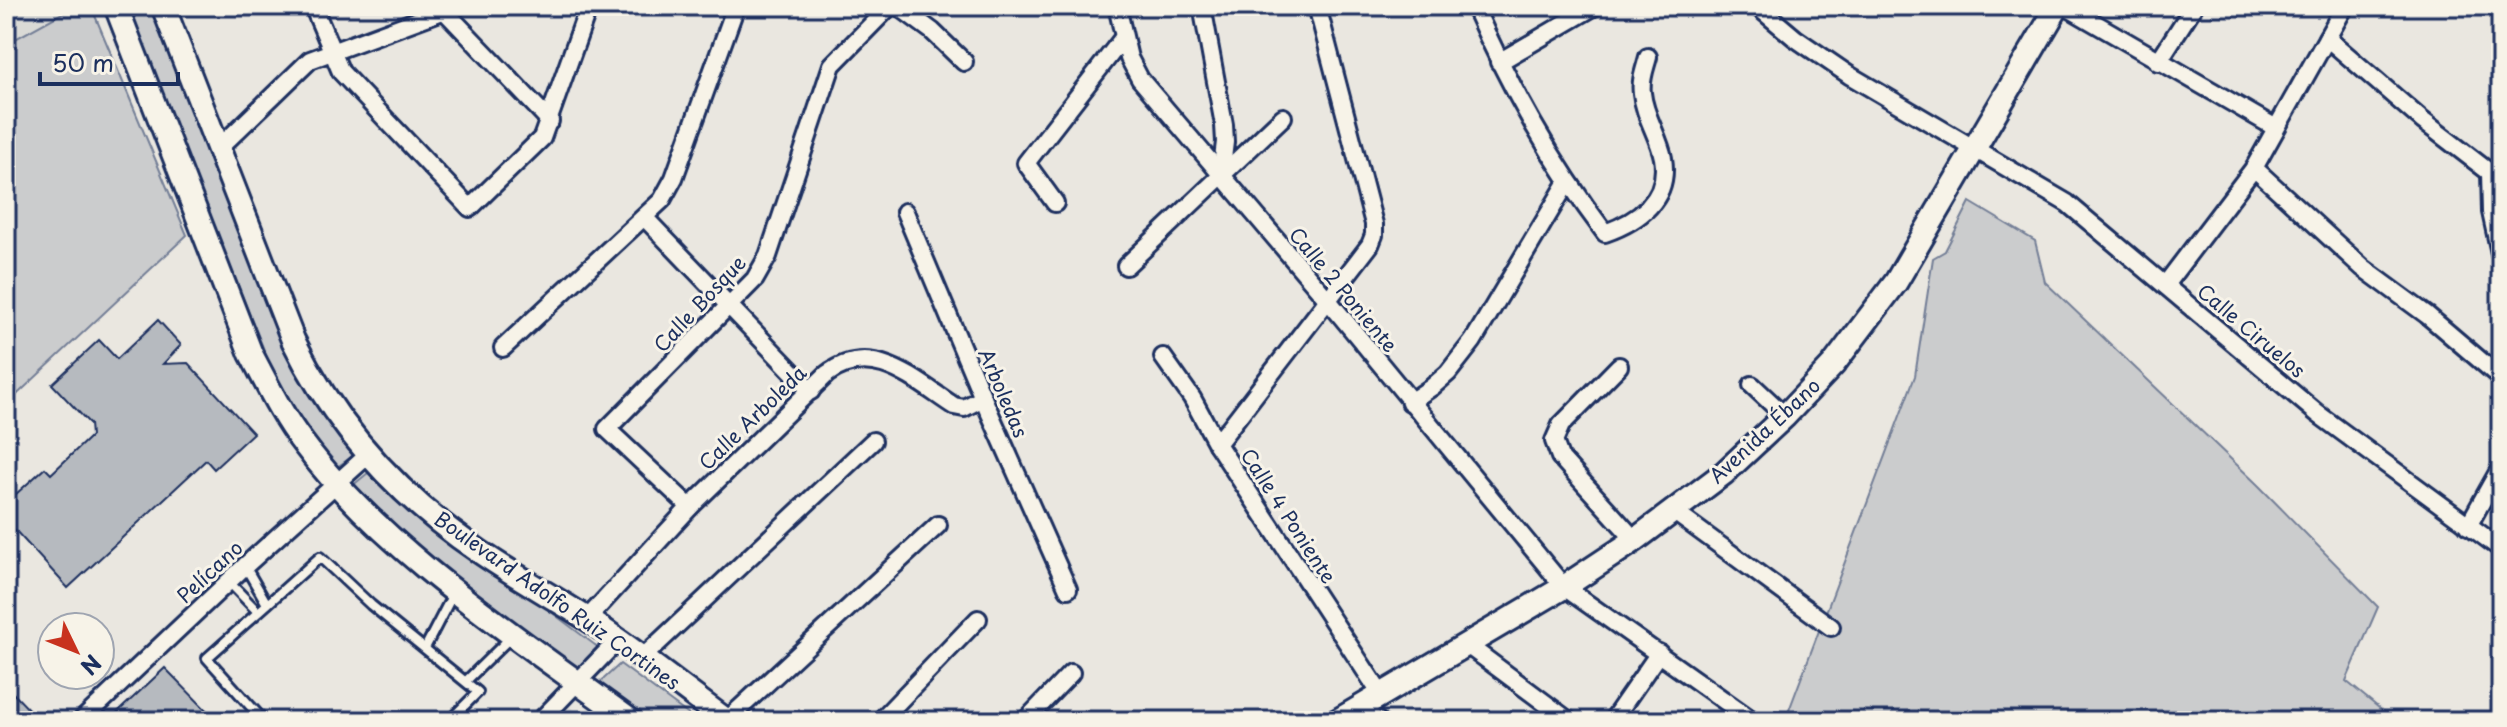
<svg xmlns="http://www.w3.org/2000/svg" width="2507" height="727" font-family="'Playpen Sans',sans-serif">
<rect width="100%" height="100%" fill="#eae7e0"/>
<filter id="ink" filterUnits="userSpaceOnUse"><feTurbulence type="fractalNoise" baseFrequency=".0125" numOctaves="2"/><feDisplacementMap in="SourceGraphic" scale="16" xChannelSelector="R" yChannelSelector="G"/><feConvolveMatrix kernelMatrix="1 2 1 2 8 2 1 2 1" color-interpolation-filters="sRGB"/></filter>
<g filter="url(#ink)">
<!-- built -->
<g fill="#dadad6">
<path d="M6 6H75L6 44Z"/>
<path d="M570 707 589 721H555Z"/>
</g>
<!-- green -->
<g fill="#cbcccd" stroke="#737e96" stroke-width="2">
<path d="M75 6H91L187 235 6 405V44Z"/>
<path d="M125 6H152L300 375 357 453 330 472 279 387Z"/>
<path d="M1970 202 2035 241 2045 282 2257 484 2378 607 2346 681 2395 721H1785L1915 376 1933 258 1945 251Z"/>
<path d="M374 468 429 520 599 648 575 672 408 547 352 486Z"/>
<path d="M620 664 697 721H641L595 687Z"/>
</g>
<!-- building -->
<g fill="#b6babf" stroke="#1b2f5e" stroke-width="2">
<path d="M158 320 181 345 163 364 188 363 253 433 214 469 206 460 68 588 15 530 10 535 6 531V503L45 468 51 474 91 436 90 424 52 384 99 340 117 359Z"/>
<path d="M165 668 217 721H108Z"/>
<path d="M6 686 40 721H6Z"/>
</g>
<g fill="none" stroke-linecap="round" stroke-linejoin="round">
<!-- lane casing -->
<g stroke="#1b2f5e" stroke-width="14">
<g id="lane">
<path d="M245 566 267 604"/>
<path d="M228 581 258 612"/>
<path d="M425 648 453 594"/>
<path d="M466 681 511 637"/>
<path d="M264 721 207 658 320 557 371 605 478 692 449 721"/>
</g>
</g>
<!-- street casing -->
<g stroke="#1b2f5e" stroke-width="22">
<g id="street">
<path d="M313 6 341 72 470 208 542 138 589 6"/>
<path d="M440 6 550 121"/>
<path d="M898 6 932 31 964 62"/>
<path d="M1117 6 1129 58 1140 79 1327 299 1564 587 1753 721"/>
<path d="M1202 6 1224 125 1225 142 1221 175"/>
<path d="M1474 6C1511 89 1550 160 1605 233 1639 221 1670 199 1663 158 1659 136 1644 116 1642 93 1640 80 1645 69 1648 57"/>
<path d="M1757 6 1795 38 1849 75 2067 203 2318 414 2501 549"/>
<path d="M2065 6 2276 128"/>
<path d="M2327 38 2423 121 2501 181"/>
<path d="M1499 62 1595 6"/>
<path d="M2158 62 2194 6"/>
<path d="M217 150 310 60 456 6"/>
<path d="M2254 168 2363 268 2427 315 2501 378"/>
<path d="M2490 172 2491 212 2501 258"/>
<path d="M1055 203 1026 163 1123 38"/>
<path d="M905 212 983 398 1068 589"/>
<path d="M645 218 811 391"/>
<path d="M1126 266 1283 117"/>
<path d="M2165 285 2254 168 2345 6"/>
<path d="M503 348 662 200 674 178 736 6"/>
<path d="M1163 357 1192 398 1217 444 1382 696"/>
<path d="M1619 366 1561 425 1554 441 1560 457 1635 540"/>
<path d="M1752 385 1785 416"/>
<path d="M1410 402 1432 387 1448 373 1473 341 1567 183"/>
<path d="M1217 444 1370 245 1374 235V224L1317 6"/>
<path d="M690 507 607 429 755 279 768 256 832 65 890 6"/>
<path d="M1673 511 1831 627"/>
<path d="M2468 526 2501 467"/>
<path d="M587 619 690 507 827 374C873 340 915 381 954 406L964 408 983 398"/>
<path d="M1466 644 1569 721"/>
<path d="M642 658 873 441"/>
<path d="M1360 708 1378 721"/>
<path d="M81 721 245 566 368 455"/>
<path d="M540 721 618 640"/>
<path d="M726 721 938 525"/>
<path d="M880 721 978 619"/>
<path d="M1025 721 1071 673"/>
<path d="M1612 721 1659 653"/>
</g>
</g>
<!-- secondary casing -->
<g stroke="#1b2f5e" stroke-width="28">
<g id="secondary">
<path d="M116 6 251 354C267 384 282 416 303 443 383 551 522 641 631 721"/>
<path d="M163 6 293 340C336 428 399 497 480 552 515 576 553 597 589 620 636 651 681 687 727 721"/>
<path d="M1337 721 1564 587 1635 540 1724 473 1785 416 1833 365 1896 282 2058 6"/>
</g>
</g>
<!-- lane -->
<use href="#lane" stroke="#f7f3e8" stroke-width="8"/>
<!-- street -->
<use href="#street" stroke="#f7f3e8" stroke-width="16"/>
<!-- secondary -->
<use href="#secondary" stroke="#f7f3e8" stroke-width="22"/>
</g>
</g>
<g text-anchor="middle" stroke-width="6" stroke-linejoin="round" paint-order="stroke">
<!-- street labels -->
<g font-size="20" fill="#1b2f5e" stroke="#f7f3e8">
<text transform="translate(1343 290) rotate(50)" y="7">Calle 2 Poniente</text>
<text transform="translate(700 304) rotate(-47)" y="7">Calle Bosque</text>
<text transform="translate(2251 331) rotate(40)" y="7">Calle Ciruelos</text>
<text transform="translate(1003 393) rotate(67)" y="7">Arboledas</text>
<text transform="translate(753 418) rotate(-44)" y="7">Calle Arboleda</text>
<text transform="translate(1765 431) rotate(-43)" y="7">Avenida Ébano</text>
<text transform="translate(1288 516) rotate(57)" y="7">Calle 4 Poniente</text>
<text transform="translate(210 572) rotate(-43)" y="7">Pelícano</text>
<text transform="translate(557 601) rotate(35)" y="7">Boulevard Adolfo Ruiz Cortines</text>
</g>
</g>
<!-- margin -->
<rect width="2507" height="727" fill="none" stroke="#f7f3e8" stroke-width="32"/>
<rect x="16" y="16" width="2475" height="695" fill="none" stroke="#1b2f5e" stroke-width="3" filter="url(#ink)"/>
<!-- north arrow -->
<g transform="translate(76 651) rotate(133)"><circle r="38" fill="#f7f3e8" stroke="#9fa5b1" stroke-width="2"/>
<path d="M0-6L14 30L0 20L-14 30Z" fill="#c8321e"/>
<text y="-12" font-size="22" font-weight="bold" text-anchor="middle" fill="#1b2f5e">N</text>
</g>
<!-- scale -->
<path d="M40 72v12h138v-12" fill="none" stroke="#1b2f5e" stroke-width="4"/>
<text x="52" y="72" font-size="24" fill="#1b2f5e" stroke="#f7f3e8" stroke-width="6" paint-order="stroke">50 m</text>
</svg>
